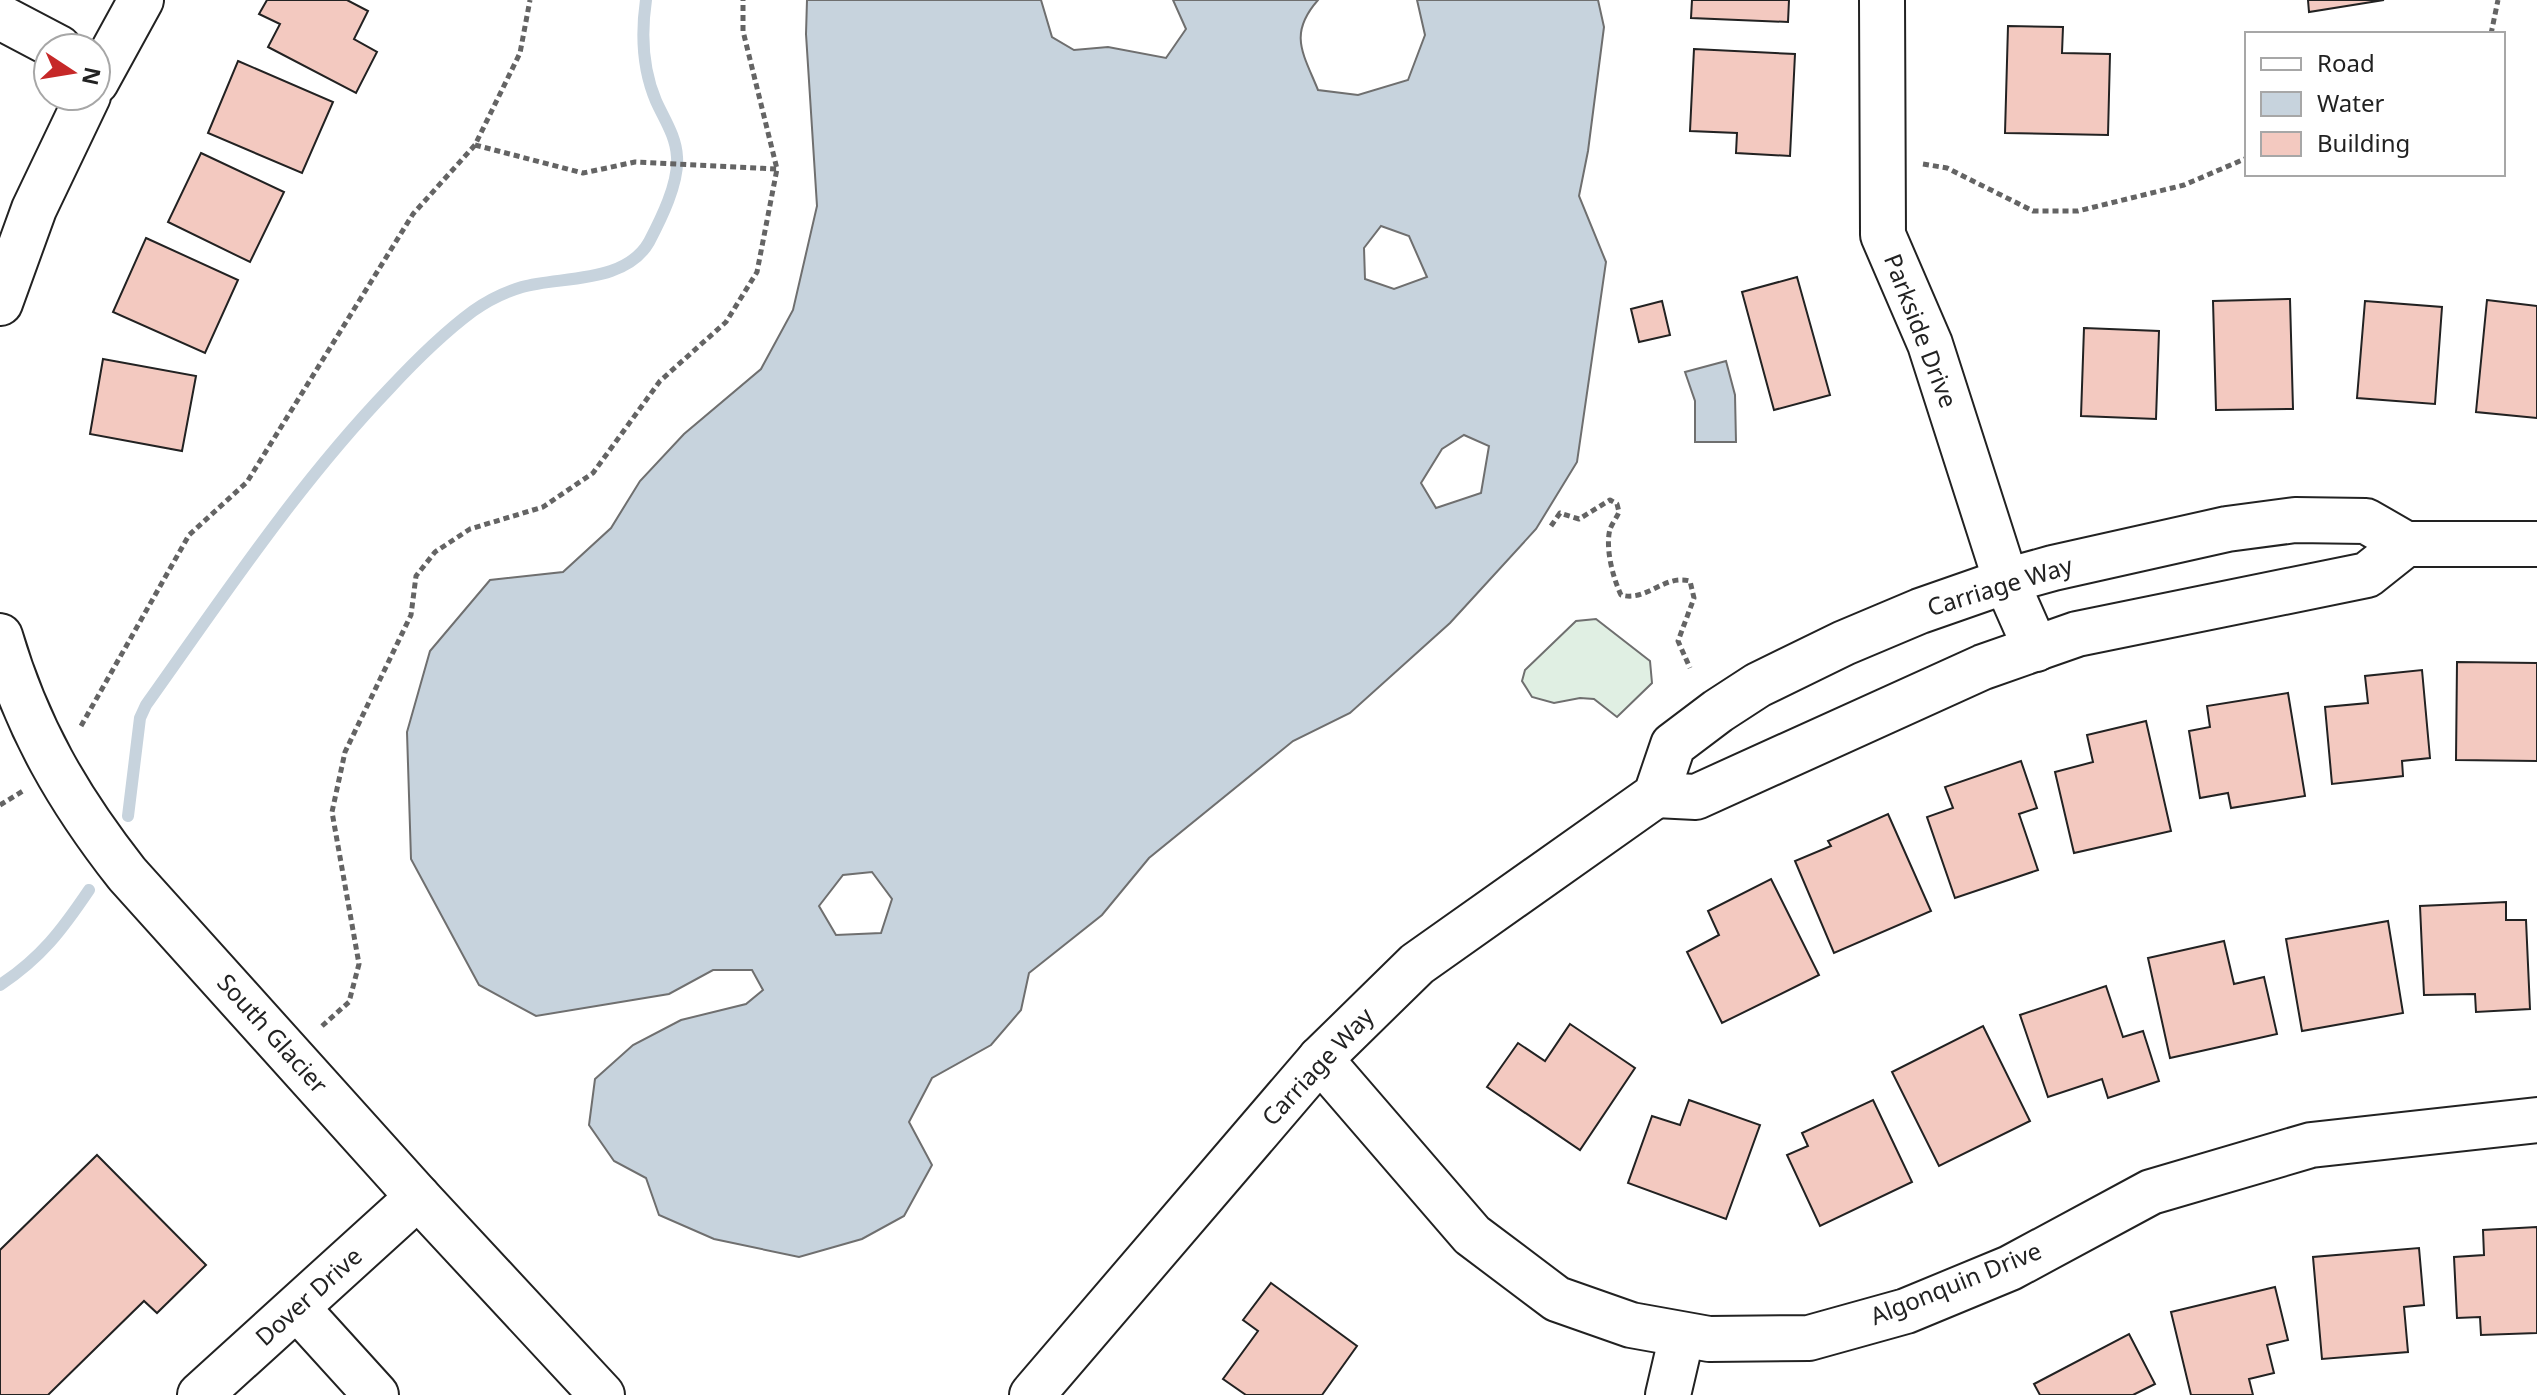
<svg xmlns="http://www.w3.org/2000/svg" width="2537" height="1395" font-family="'Noto Sans',sans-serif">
<rect width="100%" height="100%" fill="#fff"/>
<!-- green -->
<path fill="#e0efe3" stroke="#6f6f6f" stroke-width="2" d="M1596 619 1650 661 1652 683 1617 717 1594 699 1580 698 1554 703 1532 697 1522 681 1525 670 1576 621Z"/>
<!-- water -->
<g fill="#c7d3dd" stroke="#6f6f6f" stroke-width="2" fill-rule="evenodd">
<path d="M807 0H1041L1052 37 1074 50 1108 47 1166 58 1186 29 1173 0H1318C1288 34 1303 53 1318 90L1358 95 1408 80 1425 35 1417 0H1598L1604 27 1588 151 1579 196 1606 262 1577 462 1536 529 1450 623 1350 713 1293 741 1149 858 1102 915 1029 973 1021 1010 991 1045 932 1078 909 1122 932 1165 904 1216 862 1239 799 1257 714 1239 659 1215 646 1178 614 1161 589 1125 595 1079 633 1045 681 1020 746 1004 763 990 752 970H713L669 994 536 1016 479 985 411 859 407 732 430 651 490 580 563 572 611 528 640 481 684 434 761 369 793 310 817 206 806 34ZM1381 226 1409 236 1427 277 1394 289 1365 279 1364 248ZM1464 435 1489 446 1481 493 1436 508 1421 483 1442 449ZM872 872 892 899 881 933 836 935 819 906 843 875Z"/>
<path d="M1726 361 1735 395 1736 442H1695V401L1685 372Z"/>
</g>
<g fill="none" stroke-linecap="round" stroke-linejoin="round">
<!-- stream -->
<g stroke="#c7d3dd" stroke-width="12">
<path d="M128 816 140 718 146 705C223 597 297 485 389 389 415 361 442 334 473 311 487 301 505 292 522 287 561 276 625 284 649 242 661 219 679 183 677 157 676 136 664 119 656 101 642 68 641 34 646 0"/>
<path d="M0 985C41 958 62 930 89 890"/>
</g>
</g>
<!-- building -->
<g fill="#f3c9c0" stroke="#222" stroke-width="2">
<path d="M267 0H347L368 11 354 39 377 52 356 93 268 47 280 24 259 14Z"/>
<path d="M1692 0H1789L1788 22 1691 18Z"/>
<path d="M2308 0H2384L2309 12Z"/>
<path d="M2008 26 2063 27 2062 53 2110 54 2108 135 2005 133Z"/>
<path d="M1694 49 1795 54 1790 156 1736 153 1737 133 1690 131Z"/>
<path d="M238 61 333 102 302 173 208 133Z"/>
<path d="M201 153 284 192 250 262 168 222Z"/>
<path d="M146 238 238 280 205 353 113 312Z"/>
<path d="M1797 277 1830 395 1774 410 1742 292Z"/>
<path d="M2290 299 2293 409 2216 410 2213 301Z"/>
<path d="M2487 300 2537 306V418L2476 412Z"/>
<path d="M1662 301 1670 335 1639 342 1631 309Z"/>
<path d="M2365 301 2442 307 2435 404 2357 398Z"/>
<path d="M2084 328 2159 331 2156 419 2081 416Z"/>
<path d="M103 359 196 376 182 451 90 434Z"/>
<path d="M2457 662 2537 663V761L2456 760Z"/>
<path d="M2422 670 2430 758 2402 761 2403 776 2332 784 2325 707 2368 703 2365 676Z"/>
<path d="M2288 693 2305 796 2231 808 2228 793 2200 798 2189 731 2210 727 2207 706Z"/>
<path d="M2146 721 2171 831 2074 853 2055 772 2093 762 2087 735Z"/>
<path d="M2021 761 2037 808 2019 814 2038 870 1955 898 1927 817 1953 808 1945 787Z"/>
<path d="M1888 814 1931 911 1834 953 1795 861 1831 846 1828 841Z"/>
<path d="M1771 879 1819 975 1722 1023 1687 952 1719 935 1708 911Z"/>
<path d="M2506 902V920H2526L2530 1009 2476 1012 2475 994 2424 995 2420 906Z"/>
<path d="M2388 921 2403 1013 2302 1031 2286 939Z"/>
<path d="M2224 941 2234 984 2264 977 2277 1034 2170 1058 2148 958Z"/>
<path d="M2106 986 2123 1037 2143 1031 2159 1081 2108 1098 2102 1079 2048 1097 2020 1015Z"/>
<path d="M1570 1024 1635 1068 1580 1150 1487 1087 1518 1043 1545 1061Z"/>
<path d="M1983 1026 2030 1121 1939 1166 1892 1072Z"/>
<path d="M1689 1100 1760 1125 1726 1219 1628 1183 1652 1116 1680 1125Z"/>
<path d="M1873 1100 1912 1182 1820 1226 1787 1155 1808 1146 1802 1133Z"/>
<path d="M97 1155 206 1265 157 1313 144 1301 48 1395H0V1250Z"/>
<path d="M2537 1227V1333L2481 1335 2480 1317 2457 1318 2454 1257 2484 1255 2483 1230Z"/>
<path d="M2419 1248 2424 1305 2404 1307 2408 1352 2322 1359 2313 1257Z"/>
<path d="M1271 1283 1357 1346 1322 1395H1246L1223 1379 1258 1331 1243 1320Z"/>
<path d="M2275 1287 2288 1340 2267 1345 2274 1373 2249 1379 2253 1395H2191L2171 1312Z"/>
<path d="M2129 1334 2155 1384 2133 1395H2040L2034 1384Z"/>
</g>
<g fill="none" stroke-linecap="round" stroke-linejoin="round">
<!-- minor casing -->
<g stroke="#222" stroke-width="48">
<g id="minor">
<path d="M1882 0 1883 235 1930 344 2006 581 2036 649"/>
<path d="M0 17 59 48"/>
<path d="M96 82 141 0"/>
<path d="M0 303 34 209 88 96"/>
<path d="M0 636C27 728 68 799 127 874L418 1197 602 1395"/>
<path d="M1656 795 1696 797 1983 667 2077 634 2367 575 2406 544"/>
<path d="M1320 1059 1472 1235 1557 1299 1631 1325 1709 1339 1809 1338 1906 1311 2010 1268 2151 1192 2311 1145 2537 1120"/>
<path d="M297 1308 376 1395"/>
<path d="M200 1395 418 1197"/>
<path d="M1032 1395 1320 1059 1417 964 1656 795 1673 745 1718 711 1758 685 1844 643 1920 611 2006 581 2053 568 2227 529 2295 520 2366 521 2406 544H2537"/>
<path d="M1668 1395 1682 1335"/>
</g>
</g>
<!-- path -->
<g stroke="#646464" stroke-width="5" stroke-dasharray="6 4" stroke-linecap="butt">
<path d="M2491 34 2498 0"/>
<path d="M475 145 583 173 635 162 777 169"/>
<path d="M1923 164 1947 168 2033 211H2078L2184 185 2247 158"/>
<path d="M1551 526 1560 513 1579 519 1610 500 1617 504 1619 512C1617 517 1612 524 1610 529 1605 548 1613 578 1621 595 1647 602 1664 574 1690 581L1694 598 1678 641 1690 668"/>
<path d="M81 726 189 535 247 482 413 214 475 145 520 53 530 0"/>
<path d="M0 805 23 791"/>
<path d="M322 1026 349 1002 359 964 332 812 345 752 411 615 416 576 435 552 470 529 543 507 593 473 660 381 726 322 757 272 777 169 743 31V0"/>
</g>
<!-- minor -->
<use href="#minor" stroke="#fff" stroke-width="44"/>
</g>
<g text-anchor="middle" stroke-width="6" stroke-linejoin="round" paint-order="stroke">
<!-- street labels -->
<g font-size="24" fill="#222" stroke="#fff">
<text transform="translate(1920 331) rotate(69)" y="8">Parkside Drive</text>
<text transform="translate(2000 587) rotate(-17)" y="8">Carriage Way</text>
<text transform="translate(272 1034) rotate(48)" y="8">South Glacier</text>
<text transform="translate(1318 1067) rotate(-47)" y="8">Carriage Way</text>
<text transform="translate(1956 1284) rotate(-22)" y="8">Algonquin Drive</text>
<text transform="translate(309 1297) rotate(-42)" y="8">Dover Drive</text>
</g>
</g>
<!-- legend -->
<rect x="2245" y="32" width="260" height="144" fill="#ffffff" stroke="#a7a7a7" stroke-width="2"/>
<rect x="2261" y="58" width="40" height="12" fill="#ffffff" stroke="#a7a7a7" stroke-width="2"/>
<text x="2317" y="72" font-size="24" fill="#222222">Road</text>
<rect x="2261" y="92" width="40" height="24" fill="#c7d3dd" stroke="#a7a7a7" stroke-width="2"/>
<text x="2317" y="112" font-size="24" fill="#222222">Water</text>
<rect x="2261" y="132" width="40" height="24" fill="#f3c9c0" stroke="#a7a7a7" stroke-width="2"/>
<text x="2317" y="152" font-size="24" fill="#222222">Building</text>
<!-- north arrow -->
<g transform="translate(72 72) rotate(102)"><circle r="38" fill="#ffffff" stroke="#a7a7a7" stroke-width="2"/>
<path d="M0-6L14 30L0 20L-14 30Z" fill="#c62828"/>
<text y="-12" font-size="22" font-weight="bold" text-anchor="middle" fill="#222222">N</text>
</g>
</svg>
